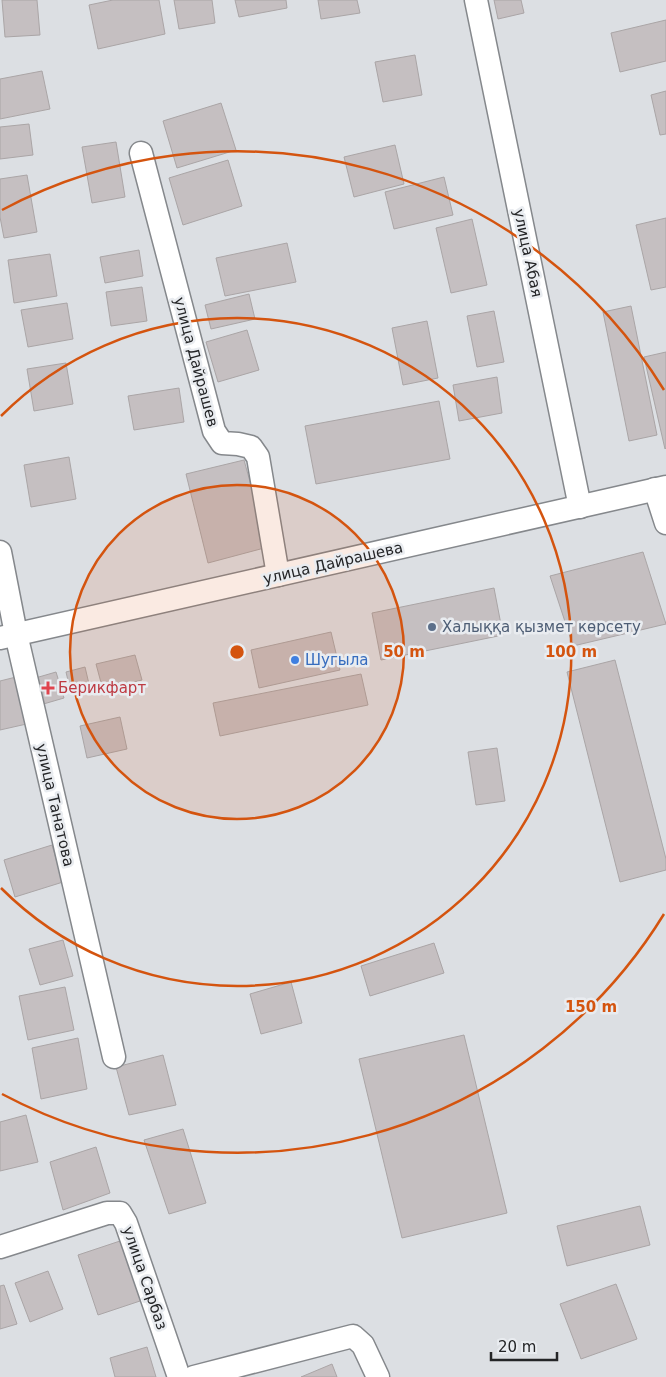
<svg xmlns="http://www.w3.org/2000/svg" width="666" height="1377" font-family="'DejaVu Sans',sans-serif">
<rect width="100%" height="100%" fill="#dcdfe3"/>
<!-- building -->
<g fill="#c5bfc1" stroke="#aaa5a6">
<path d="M2 0H37L40 35 5 37Z"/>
<path d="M113 0H159L165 34 98 49 89 5Z"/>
<path d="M174 0H212L215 23 179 29Z"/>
<path d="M235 0H286L287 8 239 17Z"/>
<path d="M318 0H357L360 13 321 19Z"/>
<path d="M494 0H521L524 13 498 19Z"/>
<path d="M666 20V61L620 72 611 33Z"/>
<path d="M415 55 422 95 383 102 375 62Z"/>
<path d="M42 71 50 109 0 119V79Z"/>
<path d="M666 91V134L660 135 651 95Z"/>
<path d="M221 103 236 150 177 168 163 121Z"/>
<path d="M29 124 33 155 0 159V127Z"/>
<path d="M116 142 125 197 92 203 82 147Z"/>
<path d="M395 145 404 184 354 197 344 157Z"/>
<path d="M228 160 242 206 183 225 169 178Z"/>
<path d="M27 175 37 232 4 238 0 217V179Z"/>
<path d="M444 177 453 215 394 229 385 192Z"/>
<path d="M666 218V287L651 290 636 225Z"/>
<path d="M472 219 487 285 451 293 436 228Z"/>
<path d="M287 243 296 282 225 296 216 258Z"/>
<path d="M139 250 143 276 105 283 100 257Z"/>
<path d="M50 254 57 296 14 303 8 260Z"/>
<path d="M142 287 147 321 111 326 106 292Z"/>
<path d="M249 294 255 319 211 329 205 305Z"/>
<path d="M67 303 73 339 28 347 21 310Z"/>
<path d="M631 306 657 435 629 441 603 312Z"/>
<path d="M494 311 504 362 477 367 467 316Z"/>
<path d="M427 321 438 378 403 385 392 328Z"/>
<path d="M247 330 259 370 218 382 206 342Z"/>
<path d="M666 352V448L665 449 644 357Z"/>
<path d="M66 363 73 404 34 411 27 369Z"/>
<path d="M497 377 502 413 459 421 453 385Z"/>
<path d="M179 388 184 422 134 430 128 396Z"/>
<path d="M439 401 450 459 316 484 305 426Z"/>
<path d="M69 457 76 499 31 507 24 465Z"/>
<path d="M244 460 268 547 208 563 186 474Z"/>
<path d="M643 552 666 624 573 646 550 576Z"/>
<path d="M494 588 503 635 381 660 372 613Z"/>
<path d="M331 632 340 670 259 688 251 650Z"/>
<path d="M135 655 142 680 103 690 96 664Z"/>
<path d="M615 660 666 859V870L620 882 567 672Z"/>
<path d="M85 667 89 684 70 689 66 672Z"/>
<path d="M56 672 64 698 40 705 32 679Z"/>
<path d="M361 674 368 705 220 736 213 703Z"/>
<path d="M20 676 31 723 0 730V681Z"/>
<path d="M120 717 127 749 87 758 80 726Z"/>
<path d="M497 748 505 801 476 805 468 752Z"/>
<path d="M52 845 63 882 15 897 4 860Z"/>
<path d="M63 940 73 976 40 985 29 949Z"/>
<path d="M434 943 444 973 370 996 361 966Z"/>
<path d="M291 982 302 1023 261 1034 250 994Z"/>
<path d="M65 987 74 1030 28 1040 19 996Z"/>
<path d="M464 1035 507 1213 402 1238 359 1059Z"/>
<path d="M78 1038 87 1089 41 1099 32 1048Z"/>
<path d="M163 1055 176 1105 129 1115 116 1067Z"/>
<path d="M26 1115 38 1162 0 1171V1122Z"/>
<path d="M183 1129 206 1203 169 1214 144 1140Z"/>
<path d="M96 1147 110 1193 63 1210 50 1162Z"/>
<path d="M640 1206 650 1245 567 1266 557 1226Z"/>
<path d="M123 1240 143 1300 98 1315 78 1255Z"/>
<path d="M48 1271 63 1309 30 1322 15 1283Z"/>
<path d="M616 1284 637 1339 581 1359 560 1304Z"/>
<path d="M4 1285 17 1324 0 1329V1286Z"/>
<path d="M147 1347 156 1377H115L110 1358Z"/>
<path d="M332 1364 337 1377H301Z"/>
</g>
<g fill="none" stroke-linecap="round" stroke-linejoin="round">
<!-- minor casing -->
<g stroke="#85888c" stroke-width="25">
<g id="minor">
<path d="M476 0 580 507"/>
<path d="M141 153 214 431 222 443 238 444 251 447 258 457 278 575"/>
<path d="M655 489 666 523"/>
<path d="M0 552 16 634 114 1057"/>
<path d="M0 638 666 487"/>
<path d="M0 1247 107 1213H120L126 1223 179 1377"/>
<path d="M194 1377 353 1336 363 1345 378 1377"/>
</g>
</g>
<!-- minor -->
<use href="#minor" stroke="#fff" stroke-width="22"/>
</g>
<!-- distance rings -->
<circle cx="237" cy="652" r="167" fill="#d4540f" fill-opacity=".12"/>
<g fill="none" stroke="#d4540f" stroke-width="2.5">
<circle cx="237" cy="652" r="167"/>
<path d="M1 416A334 334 0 1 1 1 888"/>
<path d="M664 914A501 501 0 0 1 2 1094M2 210A501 501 0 0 1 664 390"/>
</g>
<!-- markers -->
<circle fill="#5c6f8a" stroke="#e9ecf0" stroke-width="2" cx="432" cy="627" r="5"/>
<circle fill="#3f7fe0" stroke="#e9ecf0" stroke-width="2" cx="295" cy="660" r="5"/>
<path fill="#e0444e" stroke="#e9ecf0" stroke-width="2" d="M45.5 680.5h5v5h5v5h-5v5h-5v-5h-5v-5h5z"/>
<g text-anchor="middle" stroke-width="5" stroke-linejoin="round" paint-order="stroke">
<!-- street labels -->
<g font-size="15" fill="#242527" stroke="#e9ecf0">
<text transform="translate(528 253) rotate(78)" y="5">улица Абая</text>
<text transform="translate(196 362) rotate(75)" y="5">улица Дайрашев</text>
<text transform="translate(333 563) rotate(-13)" y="5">улица Дайрашева</text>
<text transform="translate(55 805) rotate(77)" y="5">улица Танатова</text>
<text transform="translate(145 1278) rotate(71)" y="5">улица Сарбаз</text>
</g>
<!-- service labels -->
<g font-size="15" fill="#4e5e75" stroke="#e9ecf0" text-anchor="start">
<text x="442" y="632">Халыққа қызмет көрсету</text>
</g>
<!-- shop labels -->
<g font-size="15" fill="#366cbe" stroke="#e9ecf0" text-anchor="start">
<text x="305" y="665">Шугыла</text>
</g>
<!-- health labels -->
<g font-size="15" fill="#be3a42" stroke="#e9ecf0" text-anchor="start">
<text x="58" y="693">Берикфарт</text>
</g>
</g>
<circle cx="237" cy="652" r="8" fill="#d4540f" stroke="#e9ecf0" stroke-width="2.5"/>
<g font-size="15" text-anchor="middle" font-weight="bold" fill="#d4540f" stroke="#e9ecf0" stroke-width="5" stroke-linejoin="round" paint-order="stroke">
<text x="404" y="657">50 m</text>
<text x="571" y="657">100 m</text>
<text x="591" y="1012">150 m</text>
</g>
<!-- scale -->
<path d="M491 1352v8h66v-8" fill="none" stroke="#242527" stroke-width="2.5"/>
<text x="498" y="1352" font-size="15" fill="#242527" stroke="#e9ecf0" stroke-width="4" paint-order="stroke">20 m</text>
</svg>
